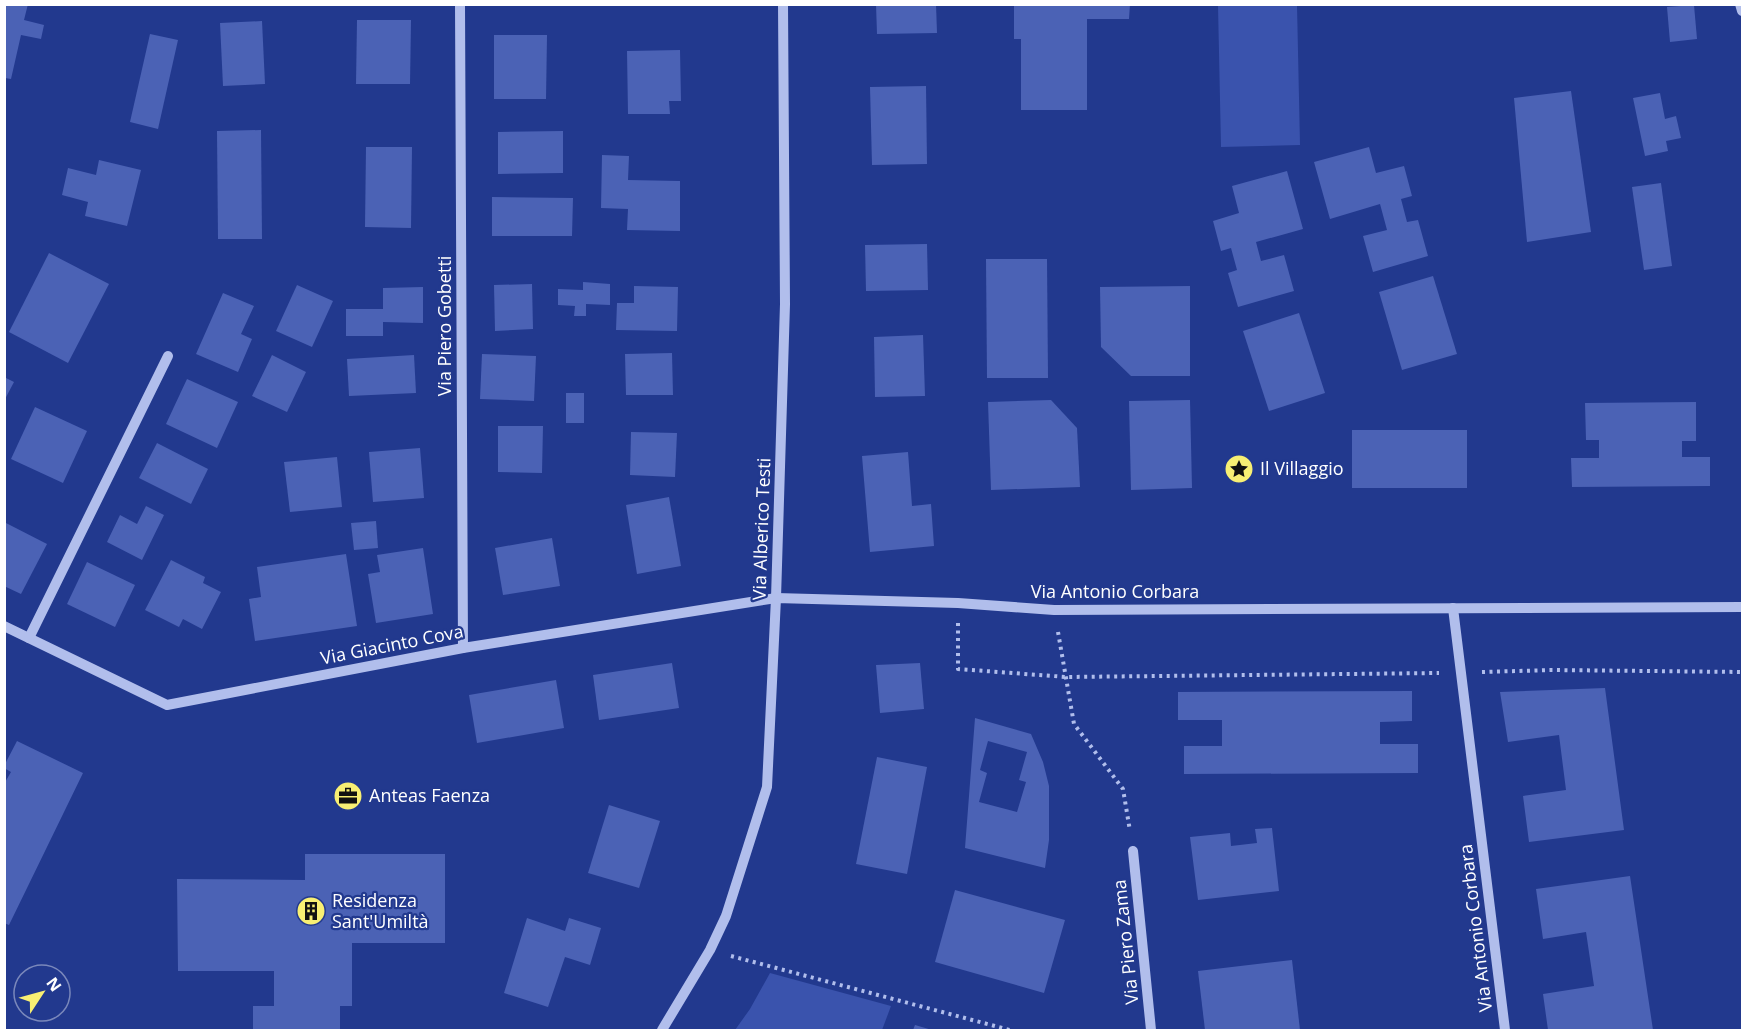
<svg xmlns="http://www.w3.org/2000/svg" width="1747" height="1035" font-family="'Open Sans',sans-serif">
<rect width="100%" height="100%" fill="#22398e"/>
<!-- green -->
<g fill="#3a53ad">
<path d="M1218 5H1297L1300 145 1221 147Z"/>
<path d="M770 973 891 1006 882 1030H735L750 1009Z"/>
</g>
<!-- building -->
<g fill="#4b62b5" fill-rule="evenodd">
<path d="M5 4H28L24 20 44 25 41 39 21 35 11 79 5 78Z"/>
<path d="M876 4H936L937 33 877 34Z"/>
<path d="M1014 4H1130L1129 19H1087V110H1021V39H1014Z"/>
<path d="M1694 5 1697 39 1670 42 1667 7Z"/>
<path d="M357 20H411L410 84H356Z"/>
<path d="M262 21 265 84 223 86 220 23Z"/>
<path d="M150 34 178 40 158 129 130 122Z"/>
<path d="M494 35H547L546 99H494Z"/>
<path d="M680 50 681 101H669L670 114H628L627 51Z"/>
<path d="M926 86 927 164 872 165 870 87Z"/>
<path d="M1571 91 1591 232 1527 242 1514 98Z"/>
<path d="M1660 93 1665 119 1676 116 1681 138 1666 141 1668 151 1645 156 1633 98Z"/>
<path d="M261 130 262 239H218L217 131Z"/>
<path d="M563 131V173L498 174V132Z"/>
<path d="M366 147H412L411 228 365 227Z"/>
<path d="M1369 147 1376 173 1404 166 1412 196 1401 199 1407 222 1418 220 1428 256 1373 272 1363 236 1387 230 1380 204 1330 219 1314 162Z"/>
<path d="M602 155 629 156 628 180 680 181V231L627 230 628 209 601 208Z"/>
<path d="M99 160 141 170 127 226 85 216 88 202 62 195 68 168 96 175Z"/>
<path d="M1287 171 1303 229 1256 242 1261 261 1284 255 1294 291 1238 307 1228 273 1237 270 1231 248 1221 251 1213 221 1239 213 1232 186Z"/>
<path d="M1661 183 1672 266 1644 270 1632 187Z"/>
<path d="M492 197 573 198 572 236H492Z"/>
<path d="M927 244 928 290 866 291 865 245Z"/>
<path d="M49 253 109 284 68 363 9 332Z"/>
<path d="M986 259H1047L1048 378H987Z"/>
<path d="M1433 276 1457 354 1402 370 1379 292Z"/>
<path d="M583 282 610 284V305L586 304V316H574L575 306 558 305V289L583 290Z"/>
<path d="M532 284 533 329 495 331 494 285Z"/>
<path d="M297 285 333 301 312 347 276 331Z"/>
<path d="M634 286 678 287 677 331 616 330 617 303H634Z"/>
<path d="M1190 286V376H1131L1101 347 1100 287Z"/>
<path d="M423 287V323L383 322V336H346V309H383V288Z"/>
<path d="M223 293 254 306 241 334 252 339 238 372 196 354Z"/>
<path d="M1299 313 1325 393 1269 411 1243 331Z"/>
<path d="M923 335 925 396 875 397 874 337Z"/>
<path d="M672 353 673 395H626L625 354Z"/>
<path d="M482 354 536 356 534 401 480 399Z"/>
<path d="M272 355 306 372 287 412 252 396Z"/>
<path d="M414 355 416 393 349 396 347 359Z"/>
<path d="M4 377 14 382 4 401Z"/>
<path d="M187 379 238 402 217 448 166 424Z"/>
<rect x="566" y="393" width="18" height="30"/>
<path d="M1051 400 1077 428 1080 487 991 490 988 402Z"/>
<path d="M1190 400 1192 488 1131 490 1129 401Z"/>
<path d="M1696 402V441H1682V457H1710V486L1572 487 1571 458H1599V440H1586L1585 403Z"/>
<path d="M35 407 87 431 63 483 11 459Z"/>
<path d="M498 426H543L542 473 498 472Z"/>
<rect x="1352" y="430" width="115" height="58"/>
<path d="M631 432 677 433 675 477 630 475Z"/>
<path d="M157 443 208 469 191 504 139 478Z"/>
<path d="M420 448 424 498 373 502 369 452Z"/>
<path d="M908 452 912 506 931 504 934 546 870 552 862 456Z"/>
<path d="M337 457 342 507 290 512 284 462Z"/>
<path d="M669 497 681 566 637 574 626 505Z"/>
<path d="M146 506 164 515 142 560 107 542 120 515 137 524Z"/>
<path d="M376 521 378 548 354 550 351 523Z"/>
<path d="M4 522 47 544 21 594 4 586Z"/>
<path d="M552 538 560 586 503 595 495 548Z"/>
<path d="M423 548 433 614 376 623 368 574 380 572 377 555Z"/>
<path d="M346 554 357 626 255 641 249 599 261 597 257 567Z"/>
<path d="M171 560 205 577 203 583 221 592 202 629 183 619 179 627 145 610Z"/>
<path d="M87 562 135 585 115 627 67 604Z"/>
<path d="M672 663 679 708 599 720 593 675Z"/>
<path d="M920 663 924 709 880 713 876 665Z"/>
<path d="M556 680 564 728 477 743 469 695Z"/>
<path d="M1605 688 1624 830 1529 842 1523 796 1566 790 1559 735 1508 742 1500 692Z"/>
<path d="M1412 691V721L1380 722V744H1418V773L1184 774V746H1222V720H1178V692Z"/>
<path d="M975 718 1031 734 1043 762 1049 786V840L1045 868 965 848ZM988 741 1027 752 1019 780 1026 782 1017 812 979 802 987 773 980 770Z"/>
<path d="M17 741 83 773 9 925 4 923V784L11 772 4 768V766Z"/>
<path d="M877 757 927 767 907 874 856 864Z"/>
<path d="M609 805 660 821 639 888 588 873Z"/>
<path d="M1272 828 1279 891 1198 900 1190 837 1230 833 1231 846 1257 843 1255 829Z"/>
<path d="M305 854H445V943H352V1006H340V1030H253V1006H274V971H178L177 879 305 880Z"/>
<path d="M1630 876 1653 1030H1548L1543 994 1594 986 1586 932 1543 939 1536 889Z"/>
<path d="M955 890 1065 920 1044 993 935 962Z"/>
<path d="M527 918 565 931 569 918 601 928 590 965 565 957 548 1007 504 993Z"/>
<path d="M1292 960 1300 1030H1205L1198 971Z"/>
<path d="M915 1025 932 1030H913Z"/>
</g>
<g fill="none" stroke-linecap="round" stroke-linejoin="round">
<!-- path -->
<g stroke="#b1beec" stroke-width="4" stroke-dasharray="3 4.5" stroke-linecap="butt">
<path d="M958 623V669L1066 677 1439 673"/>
<path d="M1058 632 1074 724 1123 789 1130 831"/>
<path d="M1482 672 1552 670 1742 672"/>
<path d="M731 956 1010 1030"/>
</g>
<!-- minor -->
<g stroke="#b1beec" stroke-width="10">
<path d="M460 4 463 648"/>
<path d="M1740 4 1742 11"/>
<path d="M1453 608 1505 1030"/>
<path d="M4 626 167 705 463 648 776 598 958 603 1054 610 1742 607"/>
<path d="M29 638 168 356"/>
<path d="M1133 851 1151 1030"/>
<path d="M662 1030 710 950 726 916 767 787 776 598 785 304 783 4"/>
</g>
</g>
<!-- icons -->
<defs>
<g id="sight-disc" transform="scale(1.5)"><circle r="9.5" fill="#f8ef73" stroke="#22398e"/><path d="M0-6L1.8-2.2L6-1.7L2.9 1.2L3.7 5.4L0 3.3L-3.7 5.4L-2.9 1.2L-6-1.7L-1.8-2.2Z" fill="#111"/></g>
<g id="office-disc" transform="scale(1.5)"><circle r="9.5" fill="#f8ef73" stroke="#22398e"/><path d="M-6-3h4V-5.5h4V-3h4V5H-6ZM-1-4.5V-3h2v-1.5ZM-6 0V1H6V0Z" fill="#111"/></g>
<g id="building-disc" transform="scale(1.5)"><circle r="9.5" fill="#f8ef73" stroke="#22398e"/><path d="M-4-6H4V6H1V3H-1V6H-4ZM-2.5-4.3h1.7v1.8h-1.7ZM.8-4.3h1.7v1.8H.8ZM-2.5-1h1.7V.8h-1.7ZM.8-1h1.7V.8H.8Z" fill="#111"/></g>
</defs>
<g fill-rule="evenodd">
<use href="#sight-disc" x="1239" y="469"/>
<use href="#office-disc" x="348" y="796"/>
<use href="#building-disc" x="311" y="911"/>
</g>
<g text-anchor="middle" stroke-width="4.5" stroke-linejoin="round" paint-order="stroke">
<!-- street labels -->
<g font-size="18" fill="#fff" stroke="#22398e">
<text transform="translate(445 326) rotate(-90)" y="6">Via Piero Gobetti</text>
<text transform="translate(762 529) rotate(-88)" y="6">Via Alberico Testi</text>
<text x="1115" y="598">Via Antonio Corbara</text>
<text transform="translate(392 645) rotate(-11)" y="6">Via Giacinto Cova</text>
<text transform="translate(1476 928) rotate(-97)" y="6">Via Antonio Corbara</text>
<text transform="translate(1126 942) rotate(-96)" y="6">Via Piero Zama</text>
</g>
<!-- poi labels -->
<g font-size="18" fill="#fff" stroke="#22398e" text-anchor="start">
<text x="1260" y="475">Il Villaggio</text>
<text x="369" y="802">Anteas Faenza</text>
<text x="332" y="907">Residenza<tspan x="332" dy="21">Sant'Umiltà</tspan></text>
</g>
</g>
<!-- border -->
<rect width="1747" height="1035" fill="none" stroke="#ffffff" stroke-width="12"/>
<!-- north arrow -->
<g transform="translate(42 993) rotate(54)"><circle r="28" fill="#22398e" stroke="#7a88bb" stroke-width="1.5"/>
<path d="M0-4.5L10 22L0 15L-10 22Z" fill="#f8ef73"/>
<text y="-9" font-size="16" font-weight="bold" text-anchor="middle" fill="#ffffff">N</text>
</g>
</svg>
